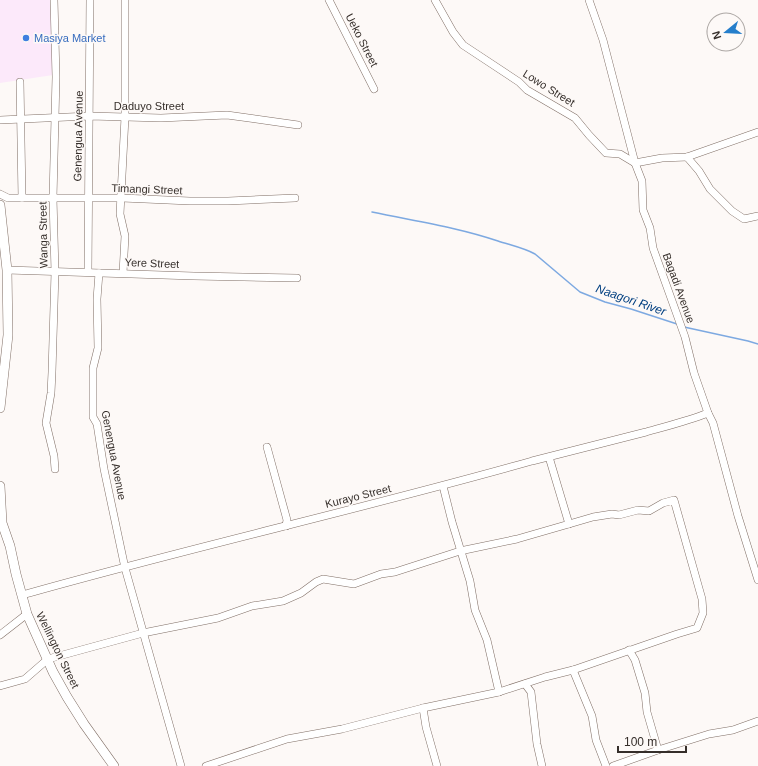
<svg xmlns="http://www.w3.org/2000/svg" width="758" height="766" font-family="Helvetica,sans-serif">
<rect width="100%" height="100%" fill="#fdf9f7"/>
<!-- commercial -->
<path fill="#fce9fa" d="M0 0H52L53 75 0 83Z"/>
<g fill="none" stroke-linecap="round" stroke-linejoin="round">
<!-- stream -->
<g stroke="#7da9e1" stroke-width="1.5">
<path d="M372 212C414 221 457 227 498 241 510 245 524 248 535 254L580 292 605 302 631 309 677 324"/>
<path d="M684 327 748 341 758 344"/>
</g>
<!-- minor casing -->
<g stroke="#806f66" stroke-width="8">
<g id="minor">
<path d="M54 0 56 77 53 198 55 272 52 372 51 393 46 423 54 456 55 469"/>
<path d="M329 0 374 89"/>
<path d="M435 0 453 32 463 45 519 82 527 90 575 118 589 135 606 153 620 154 635 163 662 158 687 157 758 132"/>
<path d="M589 0 603 40 635 163 642 181 643 210 650 228 653 248 685 337 694 373 708 413 713 423 738 516 758 580"/>
<path d="M20 82 22 198"/>
<path d="M0 120 90 116 161 118 227 115 298 125"/>
<path d="M687 157 699 171 710 189 732 211 744 219 758 216"/>
<path d="M0 194 8 198H122L190 201H228L295 198"/>
<path d="M7 270 194 276 297 278"/>
<path d="M88 272 90 0"/>
<path d="M99 273 97 299 98 348 93 368V417L97 424 104 469 125 568 181 766"/>
<path d="M123 273 125 236 120 214 125 117V0"/>
<path d="M267 447 287 520 286 526"/>
<path d="M443 486 452 522 470 581 475 610 487 640 499 692"/>
<path d="M22 595C191 547 363 509 532 461 570 451 608 442 646 432 667 426 688 421 708 413"/>
<path d="M0 635 27 614"/>
<path d="M629 650 635 660 645 693 647 712 658 750"/>
<path d="M573 670 592 716 596 740 606 766"/>
<path d="M525 684 531 692 537 744 542 766"/>
<path d="M0 686 25 679 48 659 143 633 218 618 252 606 283 601 301 593 316 582 323 579 354 584 381 574 395 572 460 551 517 539 569 524 549 457"/>
<path d="M423 708 426 727 437 766"/>
<path d="M206 766 287 739 342 729 423 708 499 692 545 677 573 670 677 634 697 628 703 613 702 599 674 500 663 503 649 511 638 510 619 515 612 514 593 517 569 524"/>
<path d="M613 766 658 750 709 734 733 730 758 721"/>
</g>
</g>
<!-- major casing -->
<g stroke="#806f66" stroke-width="10">
<g id="major">
<path d="M0 205 7 270 8 335 0 408"/>
<path d="M0 486 2 523 10 546 16 574 27 614 53 672 67 697 84 724 114 766"/>
</g>
</g>
<!-- minor -->
<use href="#minor" stroke="#fff" stroke-width="7"/>
<!-- major -->
<use href="#major" stroke="#fff" stroke-width="9"/>
</g>
<!-- markers -->
<circle fill="#3f7fe0" stroke="#fdf9f7" stroke-width="1.5" cx="26" cy="38" r="4"/>
<g text-anchor="middle" stroke-width="3" stroke-linejoin="round" paint-order="stroke">
<!-- shop labels -->
<g font-size="11" fill="#366cbe" stroke="#fdf9f7" text-anchor="start">
<text x="34" y="42">Masiya Market</text>
</g>
<!-- street labels -->
<g font-size="11" fill="#352e2a" stroke="#fdf9f7">
<text transform="translate(362 40) rotate(63)" y="4">Ueko Street</text>
<text transform="translate(549 88) rotate(32)" y="4">Lowo Street</text>
<text x="149" y="110">Daduyo Street</text>
<text transform="translate(78 136) rotate(-89)" y="4">Genengua Avenue</text>
<text transform="translate(147 189) rotate(2)" y="4">Timangi Street</text>
<text transform="translate(43 235) rotate(-91)" y="4">Wanga Street</text>
<text transform="translate(152 263) rotate(2)" y="4">Yere Street</text>
<text transform="translate(679 288) rotate(70)" y="4">Bagadi Avenue</text>
<text transform="translate(114 455) rotate(79)" y="4">Genengua Avenue</text>
<text transform="translate(358 496) rotate(-14)" y="4">Kurayo Street</text>
<text transform="translate(58 650) rotate(64)" y="4">Wellington Street</text>
</g>
<!-- water labels -->
<g font-size="12" font-style="italic" fill="#003f80" stroke="#fdf9f7">
<text transform="translate(631 300) rotate(19)" y="4">Naagori River</text>
</g>
</g>
<!-- north arrow -->
<g transform="translate(726 32) rotate(252)"><circle r="19" fill="#fdf9f7" stroke="#ada8a5"/>
<path d="M0-3L7 15L0 10L-7 15Z" fill="#257ecb"/>
<text y="-6" font-size="11" font-weight="bold" text-anchor="middle" fill="#352e2a">N</text>
</g>
<!-- scale -->
<path d="M618 746v6h68v-6" fill="none" stroke="#352e2a" stroke-width="2"/>
<text x="624" y="746" font-size="12" fill="#352e2a" stroke="#fdf9f7" stroke-width="3" paint-order="stroke">100 m</text>
</svg>
